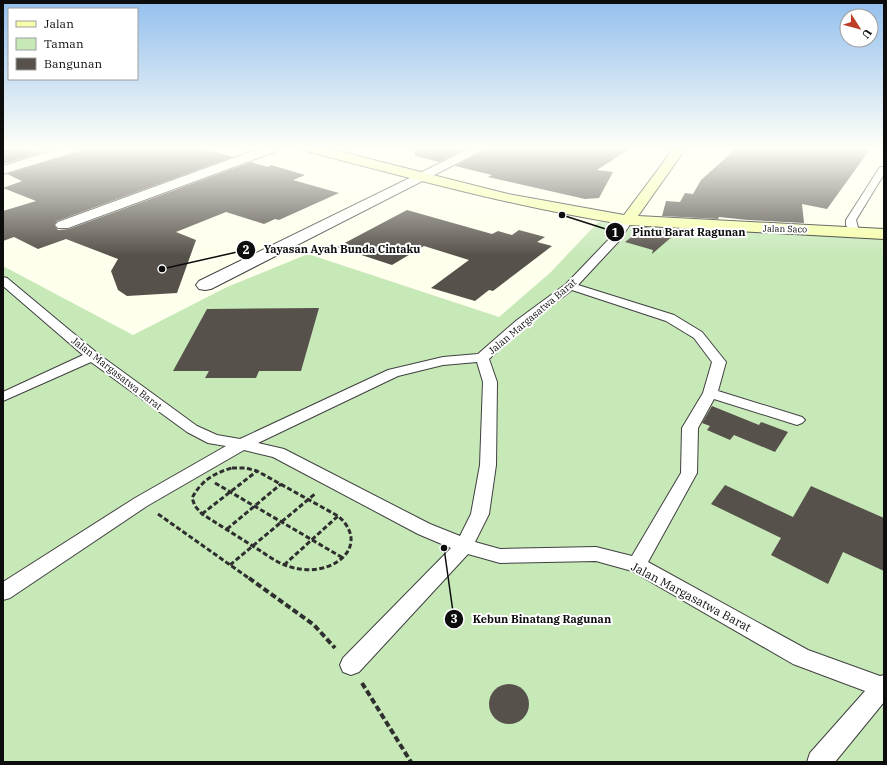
<svg xmlns="http://www.w3.org/2000/svg" width="887" height="765" font-family="'IBM Plex Serif',serif">
<rect width="100%" height="100%" fill="#ffffed"/>
<!-- green -->
<path fill="#c7e9b8" d="M598 222 810 230 884 240V762H3V266L133 335 227 287 308 254 499 317 551 272Z"/>
<!-- building -->
<g fill="#56514a">
<path d="M3 148H27L40 153 3 164Z"/>
<path d="M82 148H203L233 157 57 221 54 225 58 230 69 229 251 162 268 167 271 165 305 175 293 180 339 193 279 220 275 219 264 224 226 212 176 232 196 240 177 293 127 296 118 290 111 271 118 259 66 239 38 249 14 237 3 241V211L36 201 3 188 22 181 7 174 79 152Z"/>
<path d="M415 148H467L439 162 415 156Z"/>
<path d="M488 148H631L597 170 613 172 599 198 585 199 488 177 492 175 455 166Z"/>
<path d="M737 148H871L827 209 802 204 804 223 748 220 719 217 718 219 662 216 666 201 680 202 685 193 693 194 701 180Z"/>
<path d="M407 210 492 234 498 231 512 235 519 230 545 237 537 242 552 246 493 291 489 290 475 301 431 288 469 260 424 246 392 265 337 247Z"/>
<path d="M644 227 658 230 659 228 681 229 652 254 653 250 625 242Z"/>
<path d="M319 308 301 371H259L256 378H205L209 371H173L207 309Z"/>
<path d="M712 406 759 425 761 422 788 432 775 452 734 435 730 440 707 430 710 426 702 423Z"/>
<path d="M725 485 793 517 811 486 884 518V571L843 552 828 584 771 555 781 538 711 504Z"/>
<circle cx="509" cy="704" r="20"/>
</g>
<g fill="none" stroke-linecap="round" stroke-linejoin="round">
<!-- lane casing -->
<g stroke="#404040" stroke-width="2">
<g id="lane">
<path d="M880 167H884V174L856 220 859 231 857 233H851L846 225V220Z"/>
<path d="M628 217 633 220 619 241 578 285 674 315 702 332 726 362 718 391 802 417 805 420 802 423 797 425 714 399 698 428 697 473 648 562 808 650 880 676 884 675V702L835 762H807L810 753 865 691 793 664 632 571 596 561 500 563 468 554 359 672 351 675 343 672 340 665 343 658 451 548 418 534 273 457 244 450 147 506 10 598 3 600V582L135 498 226 446 208 443 187 432 91 362 3 401V392L83 355 3 286V277L7 278 97 353 197 426 217 435 240 439 388 370 443 357 478 354 517 320 566 284 611 237 625 218ZM572 290 666 321 694 338 712 362 703 393 682 428 681 473 632 556 596 547 500 549 475 542 489 514 496 465 497 382 489 359 525 326ZM477 362 483 382 480 465 471 514 460 536 430 524 284 449 258 443 398 376 443 365Z"/>
</g>
</g>
<!-- street casing -->
<g stroke="#404040" stroke-width="2">
<g id="street">
<path d="M61 148H81L79 151 3 174V166Z"/>
<path d="M261 148H279L277 151 68 228H58L55 225 58 222Z"/>
<path d="M471 148H487L211 289 205 290 199 289 196 285 199 281Z"/>
</g>
</g>
<!-- secondary casing -->
<g stroke="#2f2f2f" stroke-width="2">
<path id="secondary" d="M304 148H326L508 194 624 215 674 148H686L638 216 884 229V239L628 225C519 208 413 179 306 151Z"/>
</g>
<!-- path-far1 -->
<g stroke="#2f2f2f" stroke-width="3" stroke-dasharray="5 2.5" stroke-linecap="butt">
<path d="M232 468H246L257 471 338 516C364 538 348 564 318 569 308 571 295 569 285 565 276 562 267 555 259 550 240 538 221 526 202 514L195 506 192 498C201 481 214 473 232 468Z"/>
<path d="M215 483 343 558"/>
<path d="M158 514 250 579"/>
<path d="M202 514 257 471"/>
<path d="M227 529 281 484"/>
<path d="M230 565 316 493"/>
<path d="M284 565 338 516"/>
</g>
<!-- path -->
<g stroke="#2f2f2f" stroke-width="4" stroke-dasharray="6 3" stroke-linecap="butt">
<path d="M249 578 314 625 335 648"/>
<path d="M362 683 411 762"/>
</g>
<!-- lane -->
<use href="#lane" fill="#fff" fill-rule="evenodd"/>
<!-- street -->
<use href="#street" fill="#fff" fill-rule="evenodd"/>
<!-- secondary -->
<use href="#secondary" fill="#f6fea9" fill-rule="evenodd"/>
</g>
<!-- sky -->
<linearGradient id="sky" x2="0" y2="1"><stop stop-color="#93bfee"/><stop offset="0.58" stop-color="#fffff7"/><stop offset="1" stop-color="#fffff7" stop-opacity="0"/></linearGradient>
<rect width="887" height="256" fill="url(#sky)"/>
<g text-anchor="middle" stroke-width="4" stroke-linejoin="round" paint-order="stroke">
<!-- far-street labels -->
<g font-size="9" fill="#0d0d0d" stroke="#fff">
<text transform="translate(785 229) rotate(1)" y="3">Jalan Saco</text>
</g>
<!-- street labels -->
<g font-size="10" fill="#0d0d0d" stroke="#fff">
<text transform="translate(532 316) rotate(-40)" y="4">Jalan Margasatwa Barat</text>
<text transform="translate(117 373) rotate(38)" y="4">Jalan Margasatwa Barat</text>
</g>
<!-- near-street labels -->
<g font-size="12" fill="#0d0d0d" stroke="#fff">
<text transform="translate(691 597) rotate(28)" y="4">Jalan Margasatwa Barat</text>
</g>
</g>
<!-- callouts -->
<path fill="none" stroke="#0d0d0d" stroke-width="1.5" d="M562 215L615 232M162 269L246 250M444 548L454 619"/>
<g fill="#0d0d0d" stroke="#fff" stroke-width="1.5">
<circle cx="562" cy="215" r="4"/>
<circle cx="162" cy="269" r="4"/>
<circle cx="444" cy="548" r="4"/>
<circle cx="615" cy="232" r="10"/>
<circle cx="246" cy="250" r="10"/>
<circle cx="454" cy="619" r="10"/>
</g>
<g font-size="12" text-anchor="middle" font-weight="bold" fill="#fff">
<text x="615" y="237">1</text>
<text x="246" y="254">2</text>
<text x="454" y="623">3</text>
</g>
<g font-size="11" text-anchor="middle" font-weight="bold" fill="#0d0d0d" stroke="#fff" stroke-width="4" stroke-linejoin="round" paint-order="stroke">
<text x="689" y="236">Pintu Barat Ragunan</text>
<text x="342" y="253">Yayasan Ayah Bunda Cintaku</text>
<text x="542" y="623">Kebun Binatang Ragunan</text>
</g>
<!-- border -->
<rect width="887" height="765" fill="none" stroke="#0d0d0d" stroke-width="8"/>
<!-- legend -->
<rect x="8" y="8" width="130" height="72" fill="#ffffff" stroke="#9e9e9e"/>
<rect x="16" y="21" width="20" height="6" fill="#f6fea9" stroke="#9e9e9e"/>
<text x="44" y="28" font-size="12" fill="#0d0d0d">Jalan</text>
<rect x="16" y="38" width="20" height="12" fill="#c7e9b8" stroke="#9e9e9e"/>
<text x="44" y="48" font-size="12" fill="#0d0d0d">Taman</text>
<rect x="16" y="58" width="20" height="12" fill="#56514a" stroke="#9e9e9e"/>
<text x="44" y="68" font-size="12" fill="#0d0d0d">Bangunan</text>
<!-- north arrow -->
<g transform="translate(859 28) rotate(126)"><circle r="19" fill="#ffffff" stroke="#9e9e9e"/>
<path d="M0-3L7 15L0 10L-7 15Z" fill="#bc3e26"/>
<text y="-6" font-size="11" font-weight="bold" text-anchor="middle" fill="#0d0d0d">U</text>
</g>
</svg>
